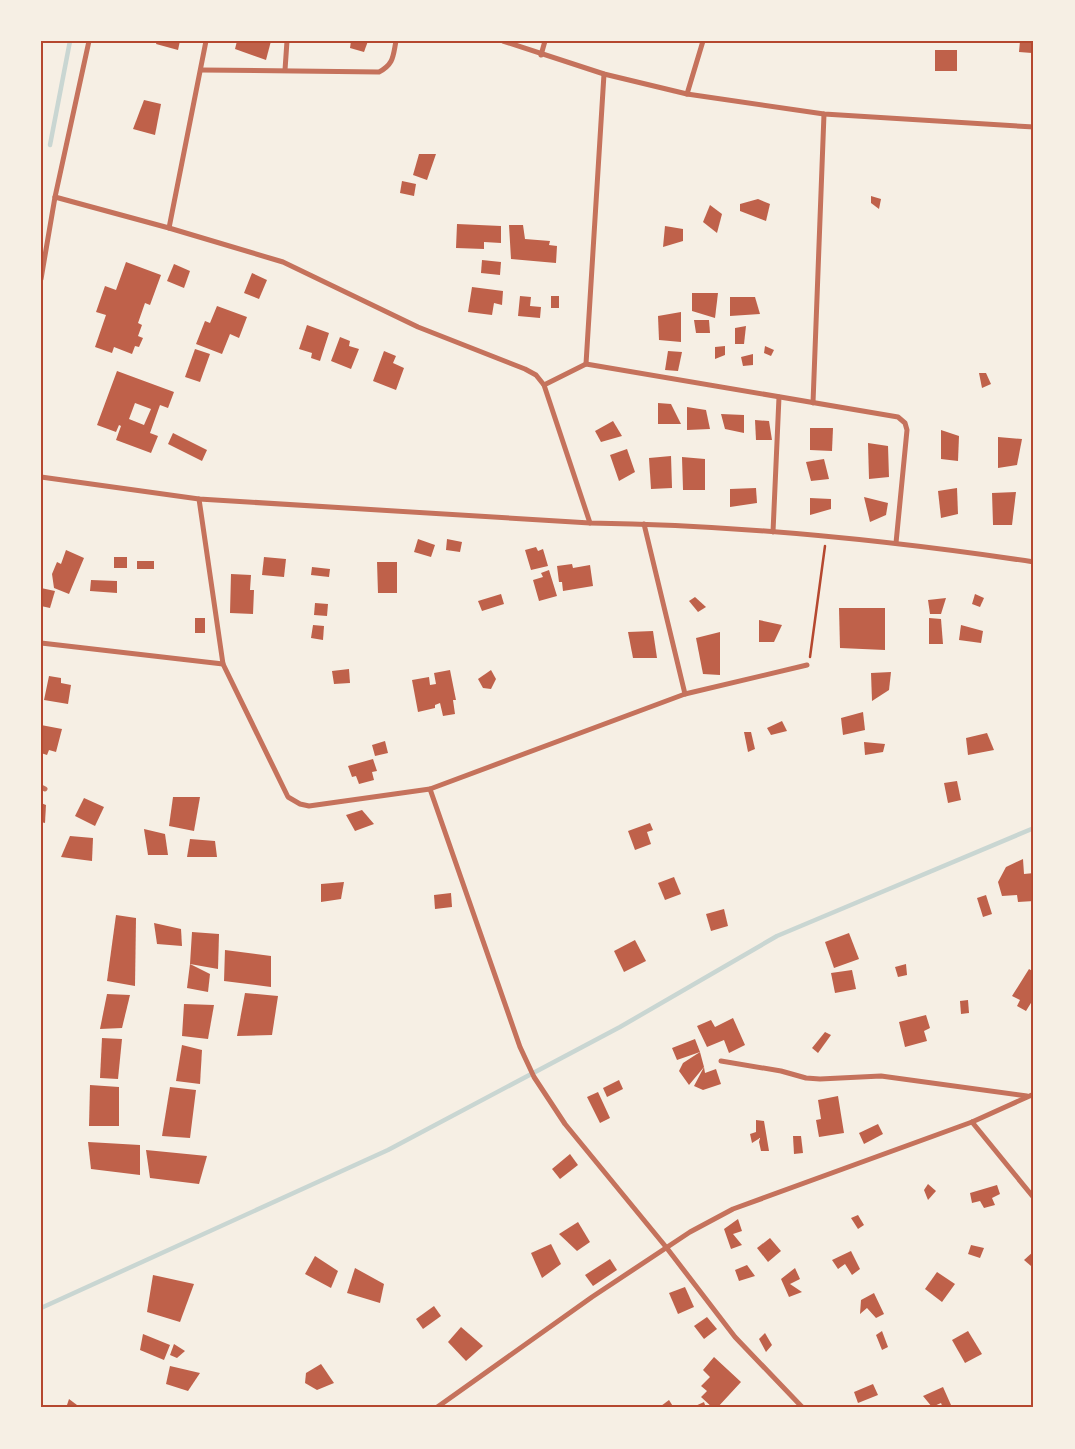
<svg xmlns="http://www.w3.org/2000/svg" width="1075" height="1449" font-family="Ubuntu,sans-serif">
<rect width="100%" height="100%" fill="#f6efe4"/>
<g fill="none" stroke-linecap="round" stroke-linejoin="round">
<!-- stream -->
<g stroke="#c9d6d2" stroke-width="4.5">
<path d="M50 145 70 41"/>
<path d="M41 1308 388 1150 620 1027 777 936 1034 828"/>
</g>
</g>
<!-- building -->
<g fill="#bf614a" fill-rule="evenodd">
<path d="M157 41H180L178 50 156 44Z"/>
<path d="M237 41H271L266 60 235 49Z"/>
<path d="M351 41H368L364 52 350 48Z"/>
<path d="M1020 41H1033L1032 53 1019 52Z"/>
<rect x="935" y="50" width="22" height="21"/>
<path d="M144 100 161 104 155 135 133 129Z"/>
<path d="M419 154H436L427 180 413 175Z"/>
<path d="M402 181 416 184 414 196 400 193Z"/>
<path d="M871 196 881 199 879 209 871 203Z"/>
<path d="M758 199 770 204 766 221 740 211V204Z"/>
<path d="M710 205 722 214 717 233 703 222Z"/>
<path d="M457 224 501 226V243L484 242V249L456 248Z"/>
<path d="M509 225H523L525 239 550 241 549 245 557 246 556 263 511 259Z"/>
<path d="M665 226 683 229V241L663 247Z"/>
<path d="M482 260 501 262 500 275 481 273Z"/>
<path d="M126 262 161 275 150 305 145 303 138 323 142 325 138 336 143 338 139 347 135 346 132 354 114 347 112 353 95 347 106 315 96 312 105 286 116 290Z"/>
<path d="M174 264 190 271 184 288 167 281Z"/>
<path d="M252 273 267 280 259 299 244 293Z"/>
<path d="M472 287 503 291 502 305 494 303 492 315 468 312Z"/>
<path d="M692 293H718L715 318 692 311Z"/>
<path d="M520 296 531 297 530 306 541 307 540 318 518 316Z"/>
<rect x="551" y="296" width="8" height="12"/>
<path d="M730 297H755L760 314 730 316Z"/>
<path d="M217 306 247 317 239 338 230 334 222 354 196 344 205 321 210 323Z"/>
<path d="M681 312V342L659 340 658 316Z"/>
<path d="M694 320H709L710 333H696Z"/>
<path d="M307 325 329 333 320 361 311 358 312 353 299 349Z"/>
<path d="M746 326 744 344H735V328Z"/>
<path d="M340 337 350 341 349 346 359 349 351 369 331 361Z"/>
<path d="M725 346V355L715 359V347Z"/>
<path d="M765 346 774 350 771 356 764 353Z"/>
<path d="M195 349 210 354 200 382 185 377Z"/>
<path d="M384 351 396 356 393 363 404 368 396 390 373 381Z"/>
<path d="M668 351 682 352 678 371 665 370Z"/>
<path d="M753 354V365L743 366 741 357Z"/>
<path d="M117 371 174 392 168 408 160 405 150 433 158 436 151 453 116 440 121 426 119 425 116 432 97 425ZM135 403 151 409 144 425 129 419Z"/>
<path d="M979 373H986L991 384 982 388Z"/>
<path d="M658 403 671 404 681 424H658Z"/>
<path d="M687 407 706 410 710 429 687 430Z"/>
<path d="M721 414 744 415V433L725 429Z"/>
<path d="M755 420 769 421 772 440H756Z"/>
<path d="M613 421 622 436 601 442 595 431Z"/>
<path d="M810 428H833L832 451 810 450Z"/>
<path d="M941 430 959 436 958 461 941 459Z"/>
<path d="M173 433 207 450 202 461 168 444Z"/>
<path d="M998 437 1022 439 1017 465 998 468Z"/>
<path d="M868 443 888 446 889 477 869 479Z"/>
<path d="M627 449 635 472 619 481 610 455Z"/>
<path d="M671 456 672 488 651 489 649 458Z"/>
<path d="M682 457 705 459V490H683Z"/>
<path d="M824 459 829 479 811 481 806 462Z"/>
<path d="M756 488 757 503 730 507V489Z"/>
<path d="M957 488 958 514 941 518 938 491Z"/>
<path d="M1016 492 1012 525H993L992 493Z"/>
<path d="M864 497 888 503 886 515 870 522Z"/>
<path d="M810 498 831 499V509L810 515Z"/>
<path d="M418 539 435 545 431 557 414 552Z"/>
<path d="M447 539 462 542 460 552 446 550Z"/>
<path d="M536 547 538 551 543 549 548 566 531 570 525 550Z"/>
<path d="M66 550 84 558 69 594 54 588 52 574 57 562 61 564Z"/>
<rect x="114" y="557" width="13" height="11"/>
<path d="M264 557 286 559 284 577 262 575Z"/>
<rect x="137" y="561" width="17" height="8"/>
<path d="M377 562H397V593H378Z"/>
<path d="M572 564 573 568 590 565 593 586 563 591 562 582H559L557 566Z"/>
<path d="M312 567 330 569 329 577 311 575Z"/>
<path d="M549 570 557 596 539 601 533 580 543 577 541 573Z"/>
<path d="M231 574 251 575 250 590H254L253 614 230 613Z"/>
<path d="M91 580 117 581V593L90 591Z"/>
<path d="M41 588 55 591 50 608 41 606Z"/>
<path d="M501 594 504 604 482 611 478 601Z"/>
<path d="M975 594 984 598 980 607 972 604Z"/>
<path d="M695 597 706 607 698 612 689 601Z"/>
<path d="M946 598 941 614H930L928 600Z"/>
<path d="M315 603 328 604 327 616 314 615Z"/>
<path d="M839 608H885V650L840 648Z"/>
<rect x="195" y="618" width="10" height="15"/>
<path d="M929 618 941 619 943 644H929Z"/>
<path d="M759 620 782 625 774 642H759Z"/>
<path d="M313 625 324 626 323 640 311 638Z"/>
<path d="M961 625 983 631 981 643 959 640Z"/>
<path d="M653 631 657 658H633L628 632Z"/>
<path d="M720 632V675L703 674 696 638Z"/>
<path d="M349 669 350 683 334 684 332 671Z"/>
<path d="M450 670 456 700H453L455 714 443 716 440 703 435 705V708L418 712 412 680 429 677 430 685 436 684 434 673Z"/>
<path d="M491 670 496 679 491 689 483 688 478 679Z"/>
<path d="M891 672 889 690 872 701 871 673Z"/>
<path d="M49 676 61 678V683L71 685 68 704 44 700Z"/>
<path d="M863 712 865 730 843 735 841 718Z"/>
<path d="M782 721 787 731 771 735 767 728Z"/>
<path d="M41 725 62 729 56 752 49 750 47 755 41 753Z"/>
<path d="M744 732H751L755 749 748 752Z"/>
<path d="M987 733 994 750 968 755 966 738Z"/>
<path d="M385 741 388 753 375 756 372 745Z"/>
<path d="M864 742 885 744 883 752 865 755Z"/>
<path d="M373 759 377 771 372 772 374 780 359 784 356 776 352 777 348 766Z"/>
<path d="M957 781 961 800 948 803 944 783Z"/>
<path d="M173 797H200L194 831 169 826Z"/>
<path d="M84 798 104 807 95 826 75 816Z"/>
<path d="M41 803 46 805 45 823 41 822Z"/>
<path d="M362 810 374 824 355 831 346 815Z"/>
<path d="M650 823 653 830 647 832 651 844 635 850 628 831Z"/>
<path d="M144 829 165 834 168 855H148Z"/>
<path d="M70 836 93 838 92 861 61 857Z"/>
<path d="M190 839 215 841 217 857H187Z"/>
<path d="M1023 859 1024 874 1034 873V901L1018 902 1017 895 1002 896 998 882 1006 867Z"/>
<path d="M674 877 681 894 665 900 658 883Z"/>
<path d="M344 882 341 899 321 902V884Z"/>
<path d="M451 893 452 907 435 909 434 895Z"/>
<path d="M986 895 992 914 983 917 977 898Z"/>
<path d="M724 909 728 926 711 931 706 914Z"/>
<path d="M116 915 136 918 135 986 107 981Z"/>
<path d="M154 923 181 929 182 946 157 944Z"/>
<path d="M192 932 219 934 218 969 190 964Z"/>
<path d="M849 933 859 959 834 968 825 942Z"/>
<path d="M635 940 646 961 624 972 614 951Z"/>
<path d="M225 950 271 956V987L224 981Z"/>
<path d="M190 964 210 974 208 992 187 988Z"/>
<path d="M906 964 907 975 898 977 895 967Z"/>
<path d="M1029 969 1034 972V998L1026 1011 1017 1006 1020 1000 1012 996Z"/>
<path d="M852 970 856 989 835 993 831 973Z"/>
<path d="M245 993 278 996 272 1035 237 1036Z"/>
<path d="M107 994 130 995 122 1028 100 1029Z"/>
<path d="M968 1000 969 1013 961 1014 960 1001Z"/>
<path d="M184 1004 214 1005 208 1039 182 1036Z"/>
<path d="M926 1015 930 1028 924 1031 927 1041 905 1047 899 1022Z"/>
<path d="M733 1018 745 1045 729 1053 724 1040 707 1047 697 1026 711 1020 715 1027Z"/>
<path d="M825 1032 831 1035 818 1053 812 1048Z"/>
<path d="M102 1038 122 1039 118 1079 100 1078Z"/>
<path d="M695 1039 700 1052 704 1067 689 1085 679 1071 683 1063 700 1052 677 1060 672 1048Z"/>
<path d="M182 1045 202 1050 200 1084 176 1081Z"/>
<path d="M704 1067 705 1073 716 1069 721 1084 703 1090 694 1086Z"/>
<path d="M619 1080 623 1089 607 1097 603 1088Z"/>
<path d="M90 1085 119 1087V1126H89Z"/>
<path d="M170 1087 196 1090 190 1138 162 1136Z"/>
<path d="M598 1092 610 1118 600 1123 587 1097Z"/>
<path d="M838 1096 844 1133 819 1137 816 1120 821 1119 818 1100Z"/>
<path d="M756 1120 764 1121 769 1151H761L759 1142 760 1138 752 1143 750 1134 756 1132Z"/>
<path d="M878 1124 883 1134 864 1144 859 1133Z"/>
<path d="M793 1136H801L803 1153 794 1154Z"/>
<path d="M88 1142 140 1145V1175L91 1169Z"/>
<path d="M146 1150 207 1156 199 1184 150 1178Z"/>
<path d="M570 1154 578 1165 560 1179 552 1169Z"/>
<path d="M928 1184 936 1191 928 1200 924 1190Z"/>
<path d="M997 1185 1000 1194 992 1198 995 1205 984 1208 980 1201 972 1203 970 1193Z"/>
<path d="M858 1215 864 1225 858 1229 851 1218Z"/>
<path d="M738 1219 742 1231 733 1234 742 1245 731 1249 724 1229Z"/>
<path d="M578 1222 590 1242 577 1251 559 1234Z"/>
<path d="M770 1238 781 1251 768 1262 757 1248Z"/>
<path d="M551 1244 561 1264 542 1278 531 1253Z"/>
<path d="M971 1245 984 1248 980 1258 968 1254Z"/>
<path d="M851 1251 860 1269 852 1275 845 1264 838 1269 832 1260Z"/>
<path d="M1034 1251V1262L1031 1266 1024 1260Z"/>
<path d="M315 1256 338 1271 331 1288 305 1274Z"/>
<path d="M610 1259 617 1270 593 1286 585 1275Z"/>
<path d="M747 1265 755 1276 739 1281 735 1270Z"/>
<path d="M355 1268 384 1284 380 1303 347 1293Z"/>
<path d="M795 1268 800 1279 790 1284 802 1292 789 1297 781 1279Z"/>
<path d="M937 1272 955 1284 942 1302 925 1289Z"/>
<path d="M153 1275 194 1284 180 1322 147 1312Z"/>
<path d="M685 1287 694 1307 678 1314 669 1293Z"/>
<path d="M874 1293 884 1314 876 1318 867 1308 860 1314 861 1300Z"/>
<path d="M434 1306 441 1316 423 1329 416 1319Z"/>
<path d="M707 1317 717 1329 704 1339 694 1326Z"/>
<path d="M461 1327 483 1346 466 1361 448 1342Z"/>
<path d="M882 1331 888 1347 882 1350 876 1335Z"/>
<path d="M968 1331 982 1354 965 1363 952 1340Z"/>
<path d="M765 1333 772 1345 766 1352 759 1339Z"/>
<path d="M143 1334 170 1345 164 1360 140 1350Z"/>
<path d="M174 1344 185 1351 177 1358 170 1355Z"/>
<path d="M714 1357 741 1382 717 1408H713L701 1397 707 1391 701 1386 710 1377 703 1370Z"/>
<path d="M321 1364 334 1383 317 1390 305 1383 306 1373Z"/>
<path d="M170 1366 200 1373 188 1391 166 1384Z"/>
<path d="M873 1384 878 1395 858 1403 854 1392Z"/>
<path d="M943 1387 951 1405 943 1408 941 1403 932 1407 923 1396Z"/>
<path d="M69 1399 81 1408H66Z"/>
<path d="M669 1400 674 1408H663L661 1406Z"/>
<path d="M704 1402 706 1408H691Z"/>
</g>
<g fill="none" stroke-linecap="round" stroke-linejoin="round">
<!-- path -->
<path stroke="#b5482f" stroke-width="2.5" d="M810 657 825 546"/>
<!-- minor -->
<g stroke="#c5725c" stroke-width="5">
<path d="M503 41 604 74 687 94 824 114 1034 127"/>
<path d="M541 55 545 41"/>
<path d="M201 70 379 72C394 64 393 56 396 41"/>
<path d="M285 70 287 41"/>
<path d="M687 94 703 41"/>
<path d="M55 197 169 228 283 262 418 327 525 369 536 375 544 385 590 523"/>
<path d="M169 228 206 41"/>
<path d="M41 279 55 197 89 41"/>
<path d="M586 364 604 74"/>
<path d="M544 385 586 364 898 417 905 423 907 430 896 543"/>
<path d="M813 403 824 114"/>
<path d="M41 477 199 499 590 523C738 525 887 540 1034 562"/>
<path d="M199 499 223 664 288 797 300 804 309 806 430 789 685 694 807 665"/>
<path d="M644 524 685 694"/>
<path d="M773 532 779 397"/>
<path d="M41 643 223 664"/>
<path d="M41 787 45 789"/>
<path d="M430 789 520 1047 534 1077 565 1124 666 1247 735 1337 803 1408"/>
<path d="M721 1061 781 1071 806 1078 820 1079 881 1076 1027 1096"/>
<path d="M972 1122 1034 1198"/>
<path d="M436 1408 592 1297 690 1232 733 1209 972 1122 1034 1094"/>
</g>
</g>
<!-- border -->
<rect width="1075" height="1449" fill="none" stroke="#f6efe4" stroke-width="85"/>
<rect x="42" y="42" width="990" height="1364" fill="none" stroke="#b5482f" stroke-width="2"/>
</svg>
